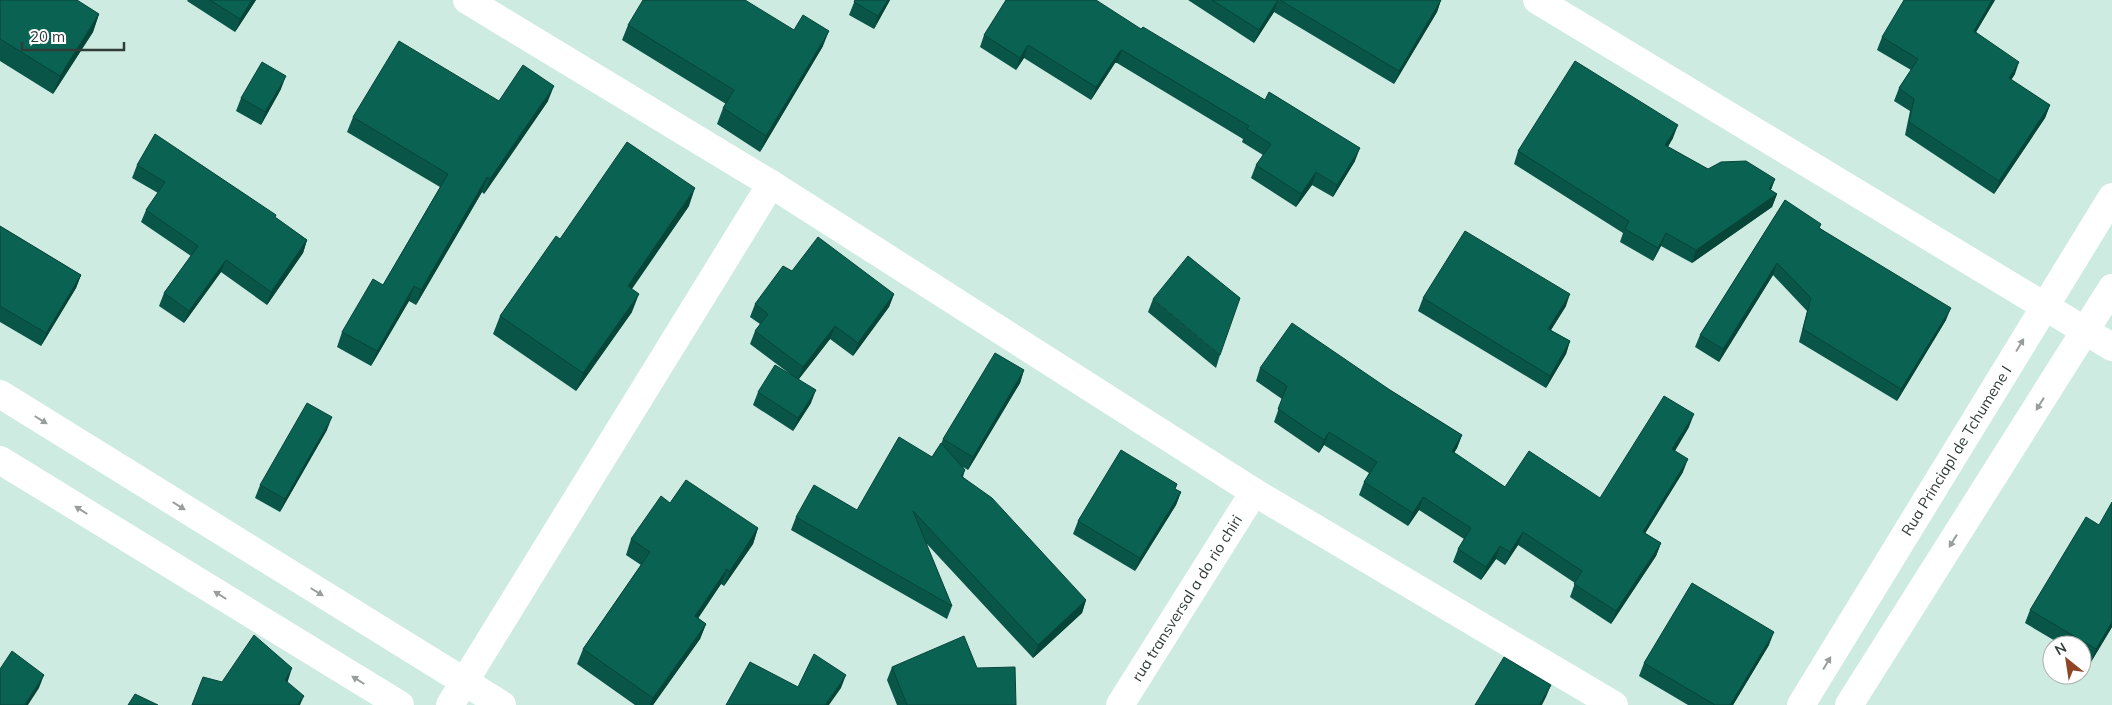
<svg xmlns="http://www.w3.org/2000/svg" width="2112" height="705" font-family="Mulish,sans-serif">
<rect width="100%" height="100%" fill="#cdebe1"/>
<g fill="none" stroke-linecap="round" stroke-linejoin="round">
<!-- minor -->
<g stroke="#fff" stroke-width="28">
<path d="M467 0 771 184 1254 492 1614 705"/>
<path d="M1537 0 2112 347"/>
<path d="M0 394 502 705"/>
<path d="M0 460 400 705"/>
<path d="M450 705 771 184"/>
<path id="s1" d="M1120 705 1254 492"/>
<path id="s2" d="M1801 705 2112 197"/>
<path d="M1849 705 2112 288"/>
</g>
</g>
<!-- wall -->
<g fill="#095547">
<path d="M0 0 99 14 93 32 53 94 0 61Z"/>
<path d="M188 0H256L235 32 187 1Z"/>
<path d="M855 0H890L874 29 849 15Z"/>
<path d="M1188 0H1441L1437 12 1394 84 1274 12 1254 43Z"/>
<path d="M1995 0 1976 32 2015 74 2011 80 2050 105 2045 118 1994 194 1905 135 1910 111 1894 101 1899 88 1911 70 1877 50 1882 37Z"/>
<path d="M628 25 794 30 823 46 760 152 717 124 723 108 726 104 622 40Z"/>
<path d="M1141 29 1355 161 1333 197 1312 185 1296 207 1251 178 1256 165 1263 155 1242 142 1243 139 1117 63H1115L1091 100 1024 58 1016 70 980 47 984 35Z"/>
<path d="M281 89 261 125 236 111 241 98Z"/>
<path d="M499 101H548L484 194 482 192 416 305 409 301 371 366 337 347 342 332 383 285 440 187 347 132 353 117Z"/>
<path d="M1673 138 1668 147 1708 169 1775 179 1771 190 1777 194 1772 207 1692 263 1661 246 1653 261 1620 242 1623 233 1514 164 1518 151Z"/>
<path d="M137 165 275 218 307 240 303 253 267 305 221 272 184 323 159 306 164 293 191 256 141 222 146 210 158 193 132 178Z"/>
<path d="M1785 200 1820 228 1946 320 1897 401 1799 342 1807 311 1773 275 1719 362 1695 347 1700 335Z"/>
<path d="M689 206 632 289V312L576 391 493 334 500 316 560 239Z"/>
<path d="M0 226 81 275 76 288 41 346 0 322Z"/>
<path d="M792 271 894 294 889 307 853 356 830 339 799 379 811 403 793 431 753 405 758 392 790 374 750 344 755 331 760 324 750 317 755 304Z"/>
<path d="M1423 298 1566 306 1551 330 1570 341 1566 354 1546 388 1418 311Z"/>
<path d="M1153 299 1220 355 1216 368 1148 312Z"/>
<path d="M1260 368 1390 390 1462 435 1457 448 1454 453 1505 487 1600 498 1689 427 1675 451 1683 472 1645 533 1661 543 1656 556 1611 624 1570 597 1575 583 1518 545 1505 565 1496 559 1481 580 1453 562 1458 549 1464 539 1419 510 1408 526 1359 495 1364 482 1369 473 1324 445 1319 453 1274 422 1282 399 1256 381Z"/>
<path d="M1024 370 1020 383 968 470 963 467 965 470 963 477 1086 600 1082 613 1033 658 926 543 952 606 947 619 791 530 796 517 857 510 932 457 941 444 943 439Z"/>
<path d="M327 430 280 512 255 498 260 485Z"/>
<path d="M1175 489 1181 492 1176 505 1135 571 1073 534 1078 521Z"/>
<path d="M670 503 758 528 753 544 724 586 721 584 698 618 706 624 700 639 653 705H635L577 664 583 649 641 565 626 555 631 539Z"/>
<path d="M2099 525 2112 627 2091 662 2082 657V645H2062L2025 623 2030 610Z"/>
<path d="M1769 645 1733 705H1688L1639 676 1644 663Z"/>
<path d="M892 667 977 668 1016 705H897L887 680Z"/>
</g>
<!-- shaded-wall -->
<g fill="#074539">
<path d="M252 0H256L235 32 240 19Z"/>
<path d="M888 0H890L874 29 878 16Z"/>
<path d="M1278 0 1274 12 1254 43 1259 30Z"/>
<path d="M1441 0 1437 12 1394 84 1399 71Z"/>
<path d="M1992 0H1995L1969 44 1974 31Z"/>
<path d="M99 14 93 32 53 94 60 76Z"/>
<path d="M829 31 823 46 760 152 766 136Z"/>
<path d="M1028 45 1024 58 1016 70 1020 58Z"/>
<path d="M1122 50 1117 63H1115L1091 100 1096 87 1120 51Z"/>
<path d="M2019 62 2015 74 2004 91 2009 78Z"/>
<path d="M286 76 281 89 261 125 265 112Z"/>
<path d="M554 86 548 101 484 194 490 179Z"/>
<path d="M2050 105 2045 118 1994 194 1999 181Z"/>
<path d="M1678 125 1673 138 1660 158 1665 145Z"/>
<path d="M1360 148 1355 161 1333 197 1337 185Z"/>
<path d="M1316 172 1312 185 1296 207 1301 194Z"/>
<path d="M487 177 482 192 416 305 421 290Z"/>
<path d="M1775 179 1770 192 1769 189Z"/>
<path d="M695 188 689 206 621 304 628 286Z"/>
<path d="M1777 194 1772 207 1692 263 1696 250Z"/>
<path d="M1666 233 1661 246 1653 261 1658 248Z"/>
<path d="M307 240 303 253 267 305 271 292Z"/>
<path d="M226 260 221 272 184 323 189 311Z"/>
<path d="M1777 263 1773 275 1719 362 1723 349Z"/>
<path d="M81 275 76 288 41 346 46 333Z"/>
<path d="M414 286 409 301 371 366 377 351Z"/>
<path d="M639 294 632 312 576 391 583 373Z"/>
<path d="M894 294 889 307 853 356 858 343Z"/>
<path d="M1570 294 1566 306 1544 341 1548 329Z"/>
<path d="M1951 308 1946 320 1897 401 1901 389Z"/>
<path d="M835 326 830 339 798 380 803 367Z"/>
<path d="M1570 341 1566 354 1546 388 1550 376Z"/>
<path d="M1024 370 1020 383 968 470 973 457Z"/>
<path d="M816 390 811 403 793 431 798 418Z"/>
<path d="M1694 414 1689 427 1668 462 1672 449Z"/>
<path d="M332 417 327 430 280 512 285 499Z"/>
<path d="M1329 432 1324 445 1319 453 1324 440Z"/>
<path d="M1462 435 1457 448 1447 464 1452 451Z"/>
<path d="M1688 459 1683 472 1638 545 1643 532Z"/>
<path d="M1181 492 1176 505 1135 571 1140 558Z"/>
<path d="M1423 497 1419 510 1408 526 1413 513Z"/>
<path d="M758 528 753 544 724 586 730 571Z"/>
<path d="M1523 532 1518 545 1505 565 1510 552Z"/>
<path d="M1661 543 1656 556 1611 624 1616 611Z"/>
<path d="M1500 546 1496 559 1481 580 1486 567Z"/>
<path d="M727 569 721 584 689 632 695 616Z"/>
<path d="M1086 600 1082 613 1033 658 1038 645Z"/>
<path d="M2112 622V627L2091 662 2096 649Z"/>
<path d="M706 624 700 639 653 705H650L653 698Z"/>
<path d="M1774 632 1769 645 1733 705H1730Z"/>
<path d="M292 668 287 684 285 680Z"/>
<path d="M44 675 39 688 28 705H24Z"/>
<path d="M846 675 841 688 829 705H825Z"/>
<path d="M1551 685 1546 697 1542 705H1539Z"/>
<path d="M304 696 300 705H297Z"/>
</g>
<!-- building -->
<g fill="#0a6352" stroke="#074539">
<path d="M0 0H77L99 14 60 76 0 39Z"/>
<path d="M210 0H252L240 19Z"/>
<path d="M643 0H745L794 30 803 15 829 31 766 136 723 108 734 90 628 25Z"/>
<path d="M855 0H888L878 16 854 2Z"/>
<path d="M1006 0H1096L1141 29 1143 27 1265 100 1269 92 1360 148 1337 185 1316 172 1301 194 1256 165 1271 144 1247 129 1249 126 1122 50 1120 51 1096 87 1028 45 1020 58 984 35Z"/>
<path d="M1212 0H1278L1259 30Z"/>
<path d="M1280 0H1441L1399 71Z"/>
<path d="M1904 0H1992L1974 31 2019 62 2009 78 2050 105 1999 181 1909 122 1914 99 1899 88 1918 59 1882 37Z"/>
<path d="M399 41 499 101 523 65 554 86 490 179 487 177 421 290 414 286 377 351 342 332 373 279 383 285 448 174 353 117Z"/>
<path d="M1575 61 1678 125 1665 145 1708 169 1721 162 1746 161 1775 179 1769 189 1777 194 1696 250 1666 233 1658 248 1625 229 1629 221 1518 151Z"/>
<path d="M262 62 286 76 265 112 241 98Z"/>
<path d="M155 134 276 215 275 217 307 240 271 292 226 260 189 311 164 293 198 246 146 210 165 182 137 165Z"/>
<path d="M627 142 695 188 628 286 639 294 583 373 500 316 556 236 560 239Z"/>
<path d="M1785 200 1821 224 1819 228 1951 308 1901 389 1803 329 1811 298 1777 263 1723 349 1700 335Z"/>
<path d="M0 226 81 275 46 333 0 306Z"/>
<path d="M1465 231 1570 294 1548 329 1570 341 1550 376 1423 298Z"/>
<path d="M818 237 894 294 858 343 835 326 803 367 755 331 768 314 755 304 783 266 792 271Z"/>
<path d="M1188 256 1240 298 1220 355 1153 299Z"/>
<path d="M1292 323 1390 390 1462 435 1452 451 1505 487 1529 451 1600 498 1664 396 1694 414 1672 449 1688 459 1643 532 1661 543 1616 611 1574 584 1582 571 1523 532 1510 552 1500 546 1486 567 1458 549 1471 528 1423 497 1413 513 1364 482 1377 462 1329 432 1324 440 1278 409 1287 386 1260 368Z"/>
<path d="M995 353 1024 370 973 457 943 439Z"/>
<path d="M775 365 816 390 798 418 758 392Z"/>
<path d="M307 403 332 417 285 499 260 485Z"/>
<path d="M899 437 932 457 941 443 965 470 961 476 992 498 1086 600 1038 645 913 511 952 606 796 517 814 485 857 510Z"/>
<path d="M1121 450 1177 484 1175 489 1181 492 1140 558 1078 521Z"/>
<path d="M686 480 758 528 730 571 727 569 695 616 706 624 653 698 583 649 650 552 631 539 661 496 670 503Z"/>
<path d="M2112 502V622L2096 649 2030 610 2086 517 2099 525Z"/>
<path d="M1692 583 1774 632 1730 705H1715L1644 663Z"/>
<path d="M254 635 292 668 285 680 304 696 297 705H192L203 677 222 682Z"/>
<path d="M964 636 977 668 1015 667 1016 705H907L892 667Z"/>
<path d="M12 651 44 675 24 705H0V669Z"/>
<path d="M814 654 846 675 825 705H726L750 662 798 687Z"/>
<path d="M1504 657 1551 685 1539 705H1475Z"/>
<path d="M135 694 158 705H128Z"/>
</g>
<!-- one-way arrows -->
<defs><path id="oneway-solid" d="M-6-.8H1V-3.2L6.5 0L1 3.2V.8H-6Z" transform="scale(1.25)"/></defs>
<g fill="#989e9c">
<use href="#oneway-solid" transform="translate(2020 345) rotate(-59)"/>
<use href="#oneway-solid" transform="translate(2040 404) rotate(122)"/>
<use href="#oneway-solid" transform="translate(41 420) rotate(32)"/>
<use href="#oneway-solid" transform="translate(179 506) rotate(32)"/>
<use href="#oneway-solid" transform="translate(81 510) rotate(-148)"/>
<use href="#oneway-solid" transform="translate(1953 541) rotate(122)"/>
<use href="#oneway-solid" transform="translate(317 592) rotate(32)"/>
<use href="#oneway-solid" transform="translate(220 595) rotate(-148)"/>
<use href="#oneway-solid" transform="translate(1827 663) rotate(-59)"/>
<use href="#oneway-solid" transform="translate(358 680) rotate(-148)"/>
</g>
<g text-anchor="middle" stroke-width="5" stroke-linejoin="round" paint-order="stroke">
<!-- street labels -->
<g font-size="15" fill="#303c38" stroke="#fff">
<text dy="5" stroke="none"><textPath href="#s2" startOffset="298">Rua Princiapl de Tchumene I</textPath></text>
<text dy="5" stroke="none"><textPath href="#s1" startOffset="126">rua transversal a do rio chiri</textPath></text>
</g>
</g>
<!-- north arrow -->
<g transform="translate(2067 660) rotate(330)"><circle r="24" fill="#ffffff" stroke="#acb1af"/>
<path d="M0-4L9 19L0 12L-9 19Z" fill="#8e4626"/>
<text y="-8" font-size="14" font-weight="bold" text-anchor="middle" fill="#303c38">N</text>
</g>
<!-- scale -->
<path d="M22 42v8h102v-8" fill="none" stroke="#303c38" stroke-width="2.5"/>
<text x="30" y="42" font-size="15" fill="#303c38" stroke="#ffffff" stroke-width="4" paint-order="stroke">20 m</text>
</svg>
